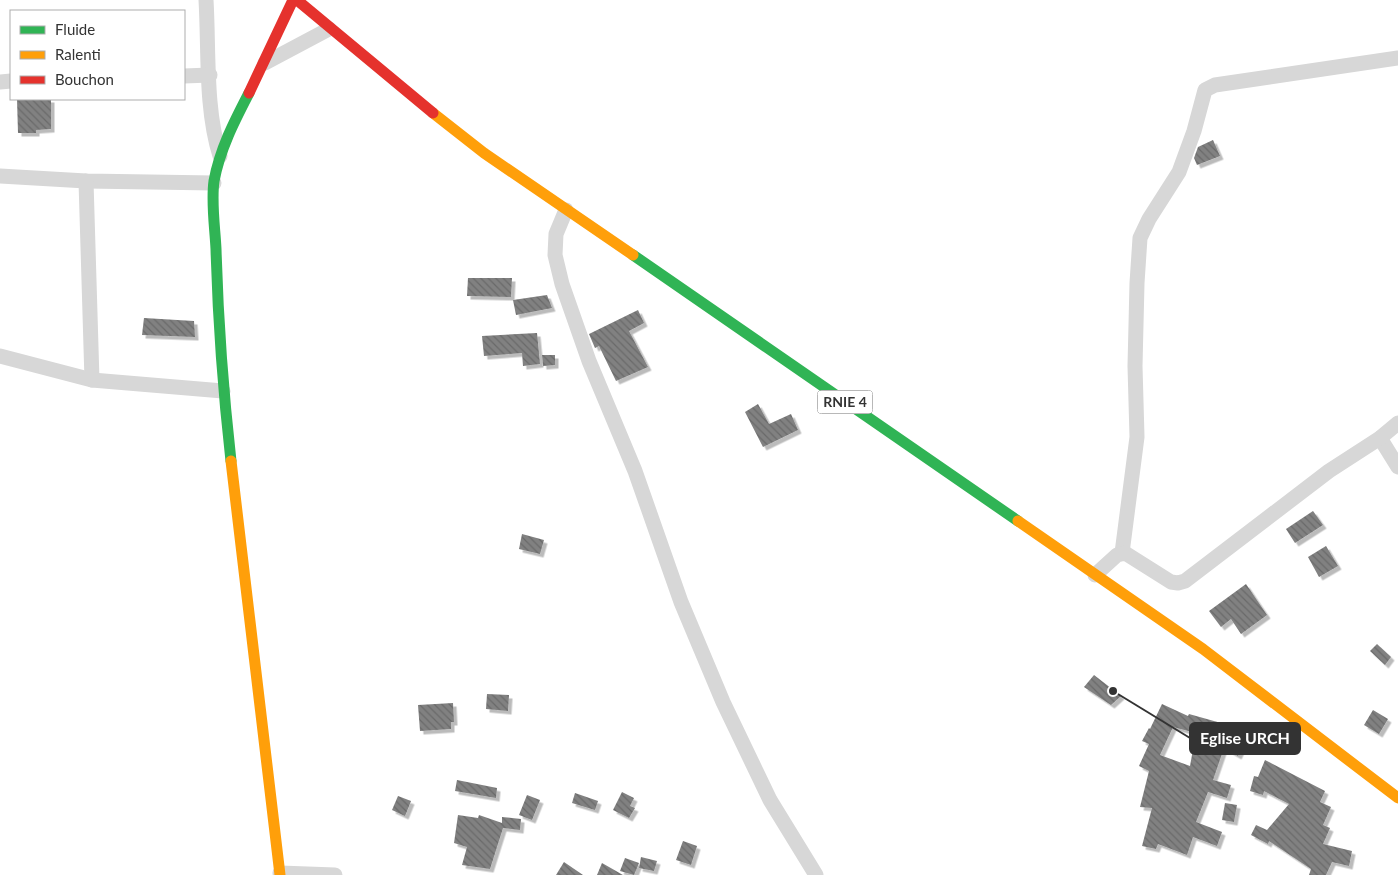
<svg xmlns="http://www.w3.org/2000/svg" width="1398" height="875" font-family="Lato,sans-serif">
<defs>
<pattern id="building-back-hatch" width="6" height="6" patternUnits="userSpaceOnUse" patternTransform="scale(1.25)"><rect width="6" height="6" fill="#818181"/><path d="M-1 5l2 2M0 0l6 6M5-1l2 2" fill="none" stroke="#6a6a6a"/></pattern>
<filter id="shadow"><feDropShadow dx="3.5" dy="3.5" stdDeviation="0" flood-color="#0004"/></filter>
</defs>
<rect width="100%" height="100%" fill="#fff"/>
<!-- building -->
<g fill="url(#building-back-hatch)" fill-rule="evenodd" filter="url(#shadow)">
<path d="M17 99H51V129L36 130V133H18Z"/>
<path d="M1213 140 1220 156 1197 165 1194 158 1198 147Z"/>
<path d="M468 278H512L511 297 467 296Z"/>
<path d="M547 295 552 308 516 315 513 300Z"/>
<path d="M638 310 644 323 629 331 648 367 616 381 599 346 595 348 589 334Z"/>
<path d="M144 318 194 321 195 337 142 335Z"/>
<path d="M537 333 540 364 523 366 522 353 484 356 482 336Z"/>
<path d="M542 355H555V365L543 366Z"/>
<path d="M758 404 769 424 791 414 798 430 763 447 745 412Z"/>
<path d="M1313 511 1323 525 1295 543 1286 529Z"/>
<path d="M522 534 544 540 540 554 519 549Z"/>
<path d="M1326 546 1338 566 1319 577 1308 557Z"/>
<path d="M1246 584 1267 615 1241 634 1231 619 1221 627 1209 611Z"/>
<path d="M1377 644 1391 657 1385 665 1370 651Z"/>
<path d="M1094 675 1121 696 1111 705 1084 687Z"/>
<path d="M487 694 509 695 508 711 486 709Z"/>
<path d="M453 703 454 722H451V729L420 731 418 705Z"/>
<path d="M1162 704 1188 716 1189 714 1221 723 1218 731 1244 744 1238 756 1224 748 1213 780 1231 785 1227 798 1208 792 1196 822 1222 832 1217 846 1193 837 1187 855 1158 844 1156 849 1142 846 1152 808 1140 807 1149 771 1139 766 1149 744 1142 741 1149 728 1150 729ZM1173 727 1196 733 1190 766 1160 755Z"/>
<path d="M1373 710 1388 719 1379 734 1364 725Z"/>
<path d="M1265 760 1325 791 1320 802 1331 807 1323 825 1330 828 1323 844 1352 851 1349 866 1332 862 1326 875H1309L1311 869 1269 841 1268 844 1251 835 1256 825 1267 830 1289 804 1264 791 1263 795 1250 791 1254 776 1258 777Z"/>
<path d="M457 780 497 788 496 798 455 791Z"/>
<path d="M622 792 634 798 630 806 635 808 629 818 613 810Z"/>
<path d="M575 793 598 801 595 810 572 803Z"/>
<path d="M527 795 540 800 532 820 519 815Z"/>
<path d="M398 796 411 801 405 816 392 810Z"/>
<path d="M1225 803 1237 805 1234 822 1222 820Z"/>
<path d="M458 815 478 818 479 815 502 823V817L521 819 520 830 503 828 490 869 462 865 467 847 454 843Z"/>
<path d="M683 841 697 846 691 865 676 860Z"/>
<path d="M641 857 657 861 654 871 639 868Z"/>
<path d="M625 858 639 863 634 875 620 871Z"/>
<path d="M564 862 583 875H556Z"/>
<path d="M602 863 623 875H597Z"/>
</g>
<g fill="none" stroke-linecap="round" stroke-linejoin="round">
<!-- street -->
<g stroke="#d7d7d7" stroke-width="15">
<path d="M206 0C209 50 205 109 220 156"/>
<path d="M265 63 329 29"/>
<path d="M184 76 210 75"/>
<path d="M0 82 11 81"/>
<path d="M0 176 86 181 214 183"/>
<path d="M86 181 92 380"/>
<path d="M566 210 556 234 555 255 562 284 589 361 635 471 681 602 723 702 770 800 816 875"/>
<path d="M0 356 92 380 223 391"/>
<path d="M1380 438 1398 467"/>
<path d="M1122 553 1137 437 1135 366 1137 283 1140 238 1149 219 1179 172 1194 131 1205 90 1215 85 1398 58"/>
<path d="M1095 575 1117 555 1125 553 1171 582 1178 583 1185 581 1329 471 1380 438 1398 423"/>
<path d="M280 873 335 875"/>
</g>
<!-- fast -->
<g stroke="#30b455" stroke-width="11">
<path d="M633 255 1018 521"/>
<path d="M231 461C223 390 218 320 216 249 215 228 211 202 214 181 220 149 234 122 249 93"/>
</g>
<!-- slow -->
<g stroke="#ff9f0a" stroke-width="11">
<path d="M433 113 484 153 633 255"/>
<path d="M231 461 280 875"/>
<path d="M1018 521 1203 649 1398 798"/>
</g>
<!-- jam -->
<g stroke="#e5322d" stroke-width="11">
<path d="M297 0 433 113"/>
<path d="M249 93 293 0"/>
</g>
</g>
<g text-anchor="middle" stroke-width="5" stroke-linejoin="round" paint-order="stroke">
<!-- shield labels -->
<rect fill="#fff" stroke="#707070" stroke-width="1" x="817.5" y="390.5" width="55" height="23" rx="4"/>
<g font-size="14" font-weight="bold" fill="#333">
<text x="845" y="407">RNIE 4</text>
</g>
</g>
<!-- callouts -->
<path fill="none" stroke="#333" stroke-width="2" d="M1113 691L1190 738"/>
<circle fill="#333" stroke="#fff" stroke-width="2" cx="1113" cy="691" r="5"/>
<rect fill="#333" stroke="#333" stroke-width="2" x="1190" y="723" width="110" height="31" rx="5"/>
<g font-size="16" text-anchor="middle" font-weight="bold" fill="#fff">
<text x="1245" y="744">Eglise URCH</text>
</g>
<!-- legend -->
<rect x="10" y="10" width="175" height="90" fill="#ffffff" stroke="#adadad"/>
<rect x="20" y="26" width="25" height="8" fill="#30b455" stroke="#adadad"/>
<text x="55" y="35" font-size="15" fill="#333333">Fluide</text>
<rect x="20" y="51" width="25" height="8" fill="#ff9f0a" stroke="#adadad"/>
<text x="55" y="60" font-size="15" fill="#333333">Ralenti</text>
<rect x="20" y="76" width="25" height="8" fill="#e5322d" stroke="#adadad"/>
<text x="55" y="85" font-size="15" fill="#333333">Bouchon</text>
</svg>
